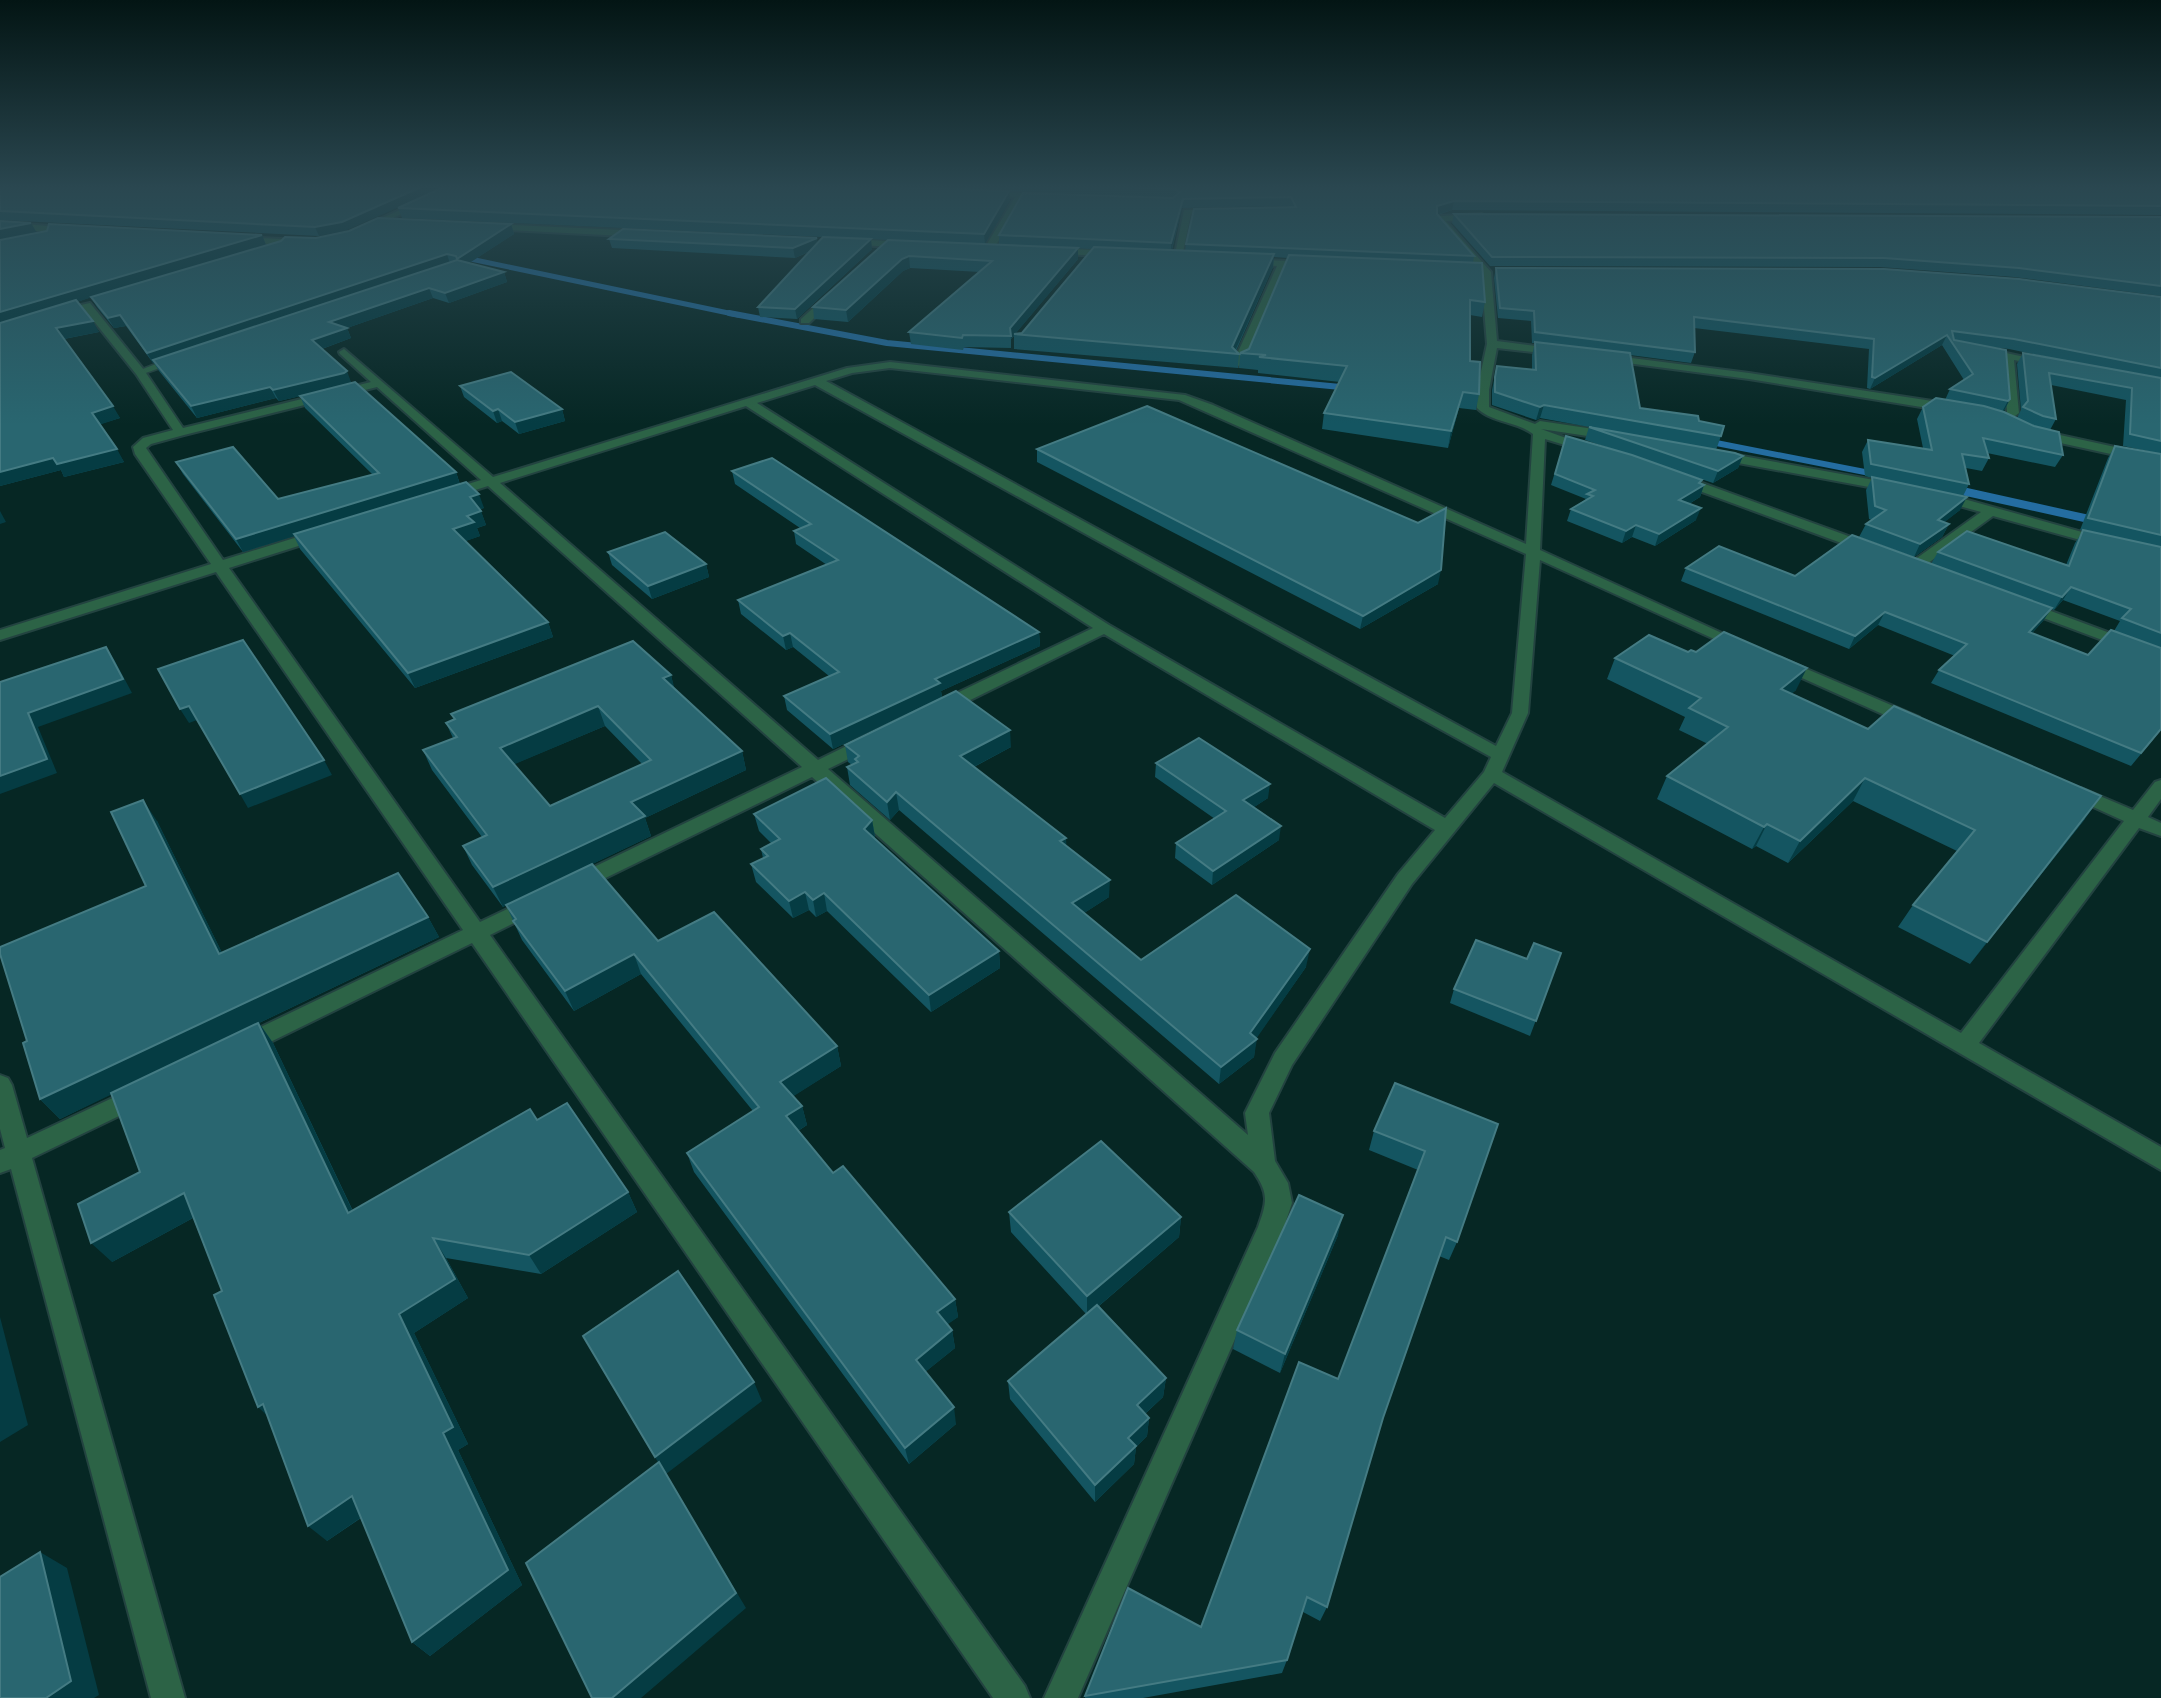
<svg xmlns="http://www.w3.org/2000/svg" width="2161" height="1698" font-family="'PT Sans',sans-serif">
<rect width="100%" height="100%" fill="#062724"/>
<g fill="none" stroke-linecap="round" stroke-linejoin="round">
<!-- stream-far2 -->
<path stroke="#246da1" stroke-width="5" d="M461 257 738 315"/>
<!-- stream-far1 -->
<g stroke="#246da1" stroke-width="6">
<path d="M729 313 887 343 1351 388"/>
<path d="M1706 441 1875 474"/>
</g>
<!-- stream -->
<path stroke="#246da1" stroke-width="8" d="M1953 489 2098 521"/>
<!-- service casing -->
<g stroke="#234340" stroke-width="3">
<path id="service" d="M174 357 177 358V362L140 375 135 372Z"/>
</g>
<!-- minor casing -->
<g stroke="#234340" stroke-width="4">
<g id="minor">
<path d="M450 187H460L365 231 358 229Z"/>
<path d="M983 192 1046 194 1050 196 1046 198H1023L994 249 989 252 984 249 1015 197 986 196Z"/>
<path d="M1220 209 1217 214H1191L1182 257 1174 259 1184 210Z"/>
<path d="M1482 214 1479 219 1446 221 1491 272 1497 341 1560 349 1565 352 1560 355 1497 348 1489 390V407L1535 424 1540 421 1614 432 1620 436 1614 440 1541 429 1594 448 1588 452 1545 439 1540 550 1748 645 1740 650 1734 648 1540 560 1528 713 1502 772 1961 1033 2124 821 2069 796 2066 792 2069 788H2081L2133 810 2155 782 2161 780V799L2148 817 2161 823V836L2139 828 1979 1043 2161 1147V1170L1494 783 1412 884 1292 1065 1269 1113 1275 1161 1288 1183 1292 1203 1284 1227 1078 1698H1044L1258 1227C1267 1202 1269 1194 1254 1172L812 777 585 888H571L568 883 571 878 802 767 488 486 447 499 442 498V492L481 480 377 387 184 435 151 444 146 448 223 560 317 531H327L329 534 327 537 229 568 480 922 528 899 535 897 542 899 545 904 542 909 490 935 1025 1686 1030 1698H993L472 943 252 1051 244 1054 236 1051 233 1045 236 1039 463 930 216 572 0 640V630L211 564 135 454 133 447 143 438 173 430 136 374 81 305 90 303 144 370 183 428 371 382 340 354 339 352 344 349 493 477 847 368 890 362 1185 395 1213 405 1526 544 1533 434C1516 421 1492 423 1477 408V390L1487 344 1481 272 1436 219 1440 216ZM890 368 1179 400 1526 554 1512 713 1496 746 826 381 852 373ZM815 385 1491 757 1484 772 1445 818 1109 625 757 403ZM746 406 1093 628 934 704 932 708 934 712H946L1104 634 1435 830 1398 874 1275 1053 1245 1113 1248 1135 828 769 875 746 878 742 875 738H863L818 760 500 483Z"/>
<path d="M0 222 72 228 76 231 72 234 0 228Z"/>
<path d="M489 224 644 231 648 234 644 237 486 229Z"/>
<path d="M239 237 303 240 307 243 303 246 236 242V238Z"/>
<path d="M845 239 910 242 914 245 910 248 842 244 841 242Z"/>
<path d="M1052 248 1116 251 1121 254 1116 257 1049 253 1047 251Z"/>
<path d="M1244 259 1312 262 1317 265 1312 268 1286 266 1245 363 1239 366 1233 363 1277 266 1247 264 1242 261Z"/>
<path d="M830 293 838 295 809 323H801V319Z"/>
<path d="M1983 348 2053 363 2047 366 2014 360 2019 413 2007 422 1997 419 2007 412 2003 358 1979 353V349Z"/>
<path d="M1608 355 1749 373 1952 404 1958 408 1952 412 1749 379 1604 360V356Z"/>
<path d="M2037 430 2161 457V465L2033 437V431Z"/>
<path d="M1715 451 1896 484 1903 488 1896 492 1711 458V452Z"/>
<path d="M1680 475 1873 545 1875 548 1873 551H1863L1675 482V476Z"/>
<path d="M1939 492 2107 539 2109 542 2102 546 1993 516 1920 569H1910L1908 566 1910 563 1981 512 1934 499V493Z"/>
<path d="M2024 601 2161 652V662L2019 609 2016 606Z"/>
<path d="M1781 658 1919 717 1922 721 1919 725H1907L1775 666 1773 663 1775 660Z"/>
<path d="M0 1075 8 1078 12 1085 27 1138 138 1086 146 1089 150 1096 146 1103 32 1158 185 1698H151L11 1169 0 1173V1150L5 1148 0 1129Z"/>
</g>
</g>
<!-- service -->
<use href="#service" fill="#2c6346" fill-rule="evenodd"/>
<!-- minor -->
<use href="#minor" fill="#2c6346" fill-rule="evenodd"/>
</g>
<!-- wall -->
<g fill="#145561" fill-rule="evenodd">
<path d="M0 187H444L319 236 0 220Z"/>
<path d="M444 187H2161V215L1452 210 1438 215 1474 256 1473 263 1485 302 1482 317 1470 315V361L1479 394 1476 410 1459 408 1448 448 1322 429 1324 413 1340 382 1258 373V370L1239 368 1240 353 1249 349 1288 258 1274 257 1273 267 1236 351 1239 354 1238 368 1014 349V336L1011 339V348L964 347 963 350 911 344 909 332 980 272 910 268 903 271 848 322 814 319 813 307 888 240 402 218 398 208ZM990 190 1173 198 999 235V245L1093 249 1022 333 1015 334 1078 259V248L985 244 1010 200ZM1290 206 1186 244 1185 251 1172 250 1182 208Z"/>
<path d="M1454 214 2161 217V296L2014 277 1880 267 1490 266 1452 223Z"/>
<path d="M511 224 514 234 469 263 504 272 507 282 449 303 433 298 347 328 351 338 322 349 351 382 350 383 456 472 460 484 484 508 480 509 486 525 477 528 480 536 465 541 548 622 553 637 415 688 300 549 294 536 243 552 183 474 176 462 278 499 373 475 305 408 300 396 279 401 276 398 197 418 159 371 154 363H153L126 326 114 328 97 307 91 297 77 302 99 332 64 339 120 418 100 424 124 462 64 477 61 470 0 486V240L262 235 266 245 135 284 316 238Z"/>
<path d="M609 239 818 243 872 249 797 319 760 317 758 307 811 251 795 258 612 248Z"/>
<path d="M1496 268 2161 297V454L2123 446 2126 400 2051 385 2056 419 2050 430 2063 455 2055 467 1987 453 1989 458 1982 471 1966 468 1969 484 1963 496 1960 510 1944 522 1949 524 1942 537 1914 557 1859 537 1866 524 1872 520 1869 519 1866 490 1872 478 1865 476 1862 452 1868 440 1923 448 1917 419 1923 407 1945 400 1950 389 1964 380 1942 345 1870 389 1867 388 1869 349 1694 328 1695 352 1691 363 1630 355 1640 408 1699 421 1721 436 1716 450 1540 418 1536 420 1492 405V390L1497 366 1532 370V355L1535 343H1532L1531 321 1498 318 1494 278ZM1990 347 2009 349 2081 364 2023 353 2017 364 2021 410 2017 418 2002 412 2004 411 2010 399Z"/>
<path d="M460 386 562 409 565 421 519 434 502 421 497 423 464 397Z"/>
<path d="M1589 427 1743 456 1738 468 1713 483 1665 467 1704 485 1700 497 1689 504 1696 520 1655 546 1632 537 1622 543 1567 521 1571 509 1586 499 1551 485 1566 436 1615 450 1585 440Z"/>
<path d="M2115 446 2161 454V730L2131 766 1931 683 1939 670 1955 656 1878 625 1849 649 1681 581 1686 568 1795 576 1931 564 1938 552 2066 565 2075 543 2083 531 2080 530 2108 458ZM2063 600 2120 621 2114 631 2088 655 2032 633 2043 621 2051 609 2054 610Z"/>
<path d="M1037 449 1438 584 1360 629 1037 462Z"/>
<path d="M732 471 1039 632 1040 646 941 691 942 697 833 749 787 710 784 696 829 676 793 647 786 650 741 614 738 600 827 565 796 544 794 531 800 528 735 484Z"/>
<path d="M608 552 706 564 709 577 652 599 612 565Z"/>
<path d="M1688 652 1796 690 1791 694 1868 729 2085 819 1970 964 1898 927 1913 905 1957 851 1853 801 1788 863 1756 846 1752 849 1657 799 1667 776 1708 744 1679 730 1685 717 1607 679 1615 658Z"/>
<path d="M671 675 674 689 742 751 746 770 645 818 651 836 592 864 658 941 837 1046 841 1066 793 1096 802 1106 807 1125 798 1131 833 1173 955 1299 958 1317 947 1324 952 1330 955 1348 925 1372 956 1424 909 1464 694 1172 687 1153 753 1111 641 974 574 1011 522 940 506 905 503 907 472 865 463 846 482 837 432 770 423 750 453 738 446 723 454 720 451 714ZM605 726 642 764 550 806 514 764Z"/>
<path d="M845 745 1011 747 974 767 1067 846 1109 897 1084 913 1141 960 1306 967 1256 1038 1254 1057 1219 1084 899 810 890 820 850 785 847 767 852 765 848 762Z"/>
<path d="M1156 763 1268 798 1254 807 1279 840 1212 885 1175 858 1176 843 1215 819 1155 777Z"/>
<path d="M754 814 872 820 875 837 874 838 999 951 1000 968 931 1012 827 911 816 917 809 910 793 918 756 882 751 864 763 858 761 849 771 843 759 831Z"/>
<path d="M157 821 222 953 428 917 439 937 259 1023 273 1043 353 1211 537 1120 628 1192 637 1212 541 1274 446 1258 468 1298 414 1333 468 1444 458 1450 522 1585 430 1656 412 1642 361 1518 327 1541 222 1291 193 1218 112 1262 140 1172 111 1094 60 1119 40 1099 27 1041 146 886Z"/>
<path d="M1561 953 1530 1036 1450 1003 1454 989 1527 959Z"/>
<path d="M1498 1124 1457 1242 1449 1260 1439 1256 1383 1418 1327 1607 1320 1621 1303 1612 1287 1660 1282 1673 1143 1698H1085V1696L1201 1627 1338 1379 1418 1170 1369 1150 1374 1131Z"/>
<path d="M1009 1212 1181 1217 1179 1237 1099 1306 1166 1378 1163 1397 1145 1414 1149 1418 1147 1436 1136 1447 1134 1464 1095 1502 1010 1399 1008 1381 1086 1314 1011 1232Z"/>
<path d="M1338 1235 1280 1373 1233 1349 1237 1330Z"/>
</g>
<!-- shaded-wall -->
<g fill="#053c43">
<path d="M421 187H444L345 231 319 236 315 227Z"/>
<path d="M1009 191 1010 200 985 244 984 234Z"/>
<path d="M1183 199 1182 208 1171 252V243Z"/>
<path d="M1454 201 1452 210 1435 215 1437 206Z"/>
<path d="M31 223 37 233 0 239V229Z"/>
<path d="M511 224 514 234 460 269 457 259Z"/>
<path d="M262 235 266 245 0 325V312Z"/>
<path d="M817 238 818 247 795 258 793 248Z"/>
<path d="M871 239 872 249 797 319 795 309Z"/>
<path d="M1078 248V259L1011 339 1010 328Z"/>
<path d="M447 254 450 264 153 363 147 353Z"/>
<path d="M1274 254 1273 267 1234 353 1232 347Z"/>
<path d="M909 256 910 268 903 271 848 322 846 310 902 259Z"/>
<path d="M504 272 507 282 449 303 445 293Z"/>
<path d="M429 288 433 298 347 328 351 338 316 351 312 340 329 322Z"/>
<path d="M120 315 126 326 114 328 108 318Z"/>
<path d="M93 321 99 332 63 339 56 328Z"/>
<path d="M1947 335 1942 345 1870 389 1875 378Z"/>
<path d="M347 371 351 382 349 385 279 401 273 390Z"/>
<path d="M270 387 276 398 197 418 191 406Z"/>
<path d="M1463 392 1459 408 1448 448 1451 431Z"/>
<path d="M2010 399 2004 411 2002 412 2008 401Z"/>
<path d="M1544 405 1540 418 1536 420 1540 407Z"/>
<path d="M113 406 120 418 99 425 92 413Z"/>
<path d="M498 409 502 421 497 423 493 411Z"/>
<path d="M562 409 565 421 519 434 515 422Z"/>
<path d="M117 449 124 462 64 477 61 470 0 486V472L53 458Z"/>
<path d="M1743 456 1738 468 1713 483 1718 471Z"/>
<path d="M456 472 460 485 243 552 236 539Z"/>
<path d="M1702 480 1700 487 1704 485 1700 497 1675 512 1679 500Z"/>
<path d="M479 494 484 508 476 510 470 497Z"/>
<path d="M1967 497 1960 510 1931 533 1938 520Z"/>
<path d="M1701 508 1696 520 1655 546 1659 534Z"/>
<path d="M0 511 6 522 0 524Z"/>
<path d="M481 511 486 525 477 528 480 536 458 544 453 529 467 516Z"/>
<path d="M1949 524 1942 537 1914 557 1920 544Z"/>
<path d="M1636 525 1632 537 1622 543 1626 531Z"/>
<path d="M706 564 709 577 652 599 648 586Z"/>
<path d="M1441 570 1438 584 1360 629 1363 616Z"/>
<path d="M2071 587 2063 600 2054 610 2062 597Z"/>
<path d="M2052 608 2043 621 2021 645 2029 632Z"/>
<path d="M1885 612 1878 625 1849 649 1855 636Z"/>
<path d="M548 622 553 637 415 688 408 673Z"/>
<path d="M1039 632 1040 646 941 691 942 697 833 749 830 734 935 679Z"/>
<path d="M790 633 793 647 786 650 783 636Z"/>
<path d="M106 647 115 661 132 693 38 727 57 773 0 794V776L28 713Z"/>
<path d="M1807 668 1796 690 1770 711 1781 689Z"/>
<path d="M671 675 676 694 663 678Z"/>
<path d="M189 706 197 720 189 723 180 709Z"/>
<path d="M598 706 605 726 508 767 500 748Z"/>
<path d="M1010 730 1011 747 962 773 960 756Z"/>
<path d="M742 751 746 770 645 818 651 836 503 907 493 887 631 802Z"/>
<path d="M324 760 332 775 248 808 240 794Z"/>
<path d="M1865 778 1853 801 1788 863 1800 841Z"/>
<path d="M1270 784 1268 798 1242 815 1243 800Z"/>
<path d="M896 792 899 810 890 820 887 802Z"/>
<path d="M2101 796 2085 819 1970 964 1987 942Z"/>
<path d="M143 800 157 821 233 975 219 954Z"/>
<path d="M872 820 875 837 867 846 864 829Z"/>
<path d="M1767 824 1756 846 1752 849 1764 827Z"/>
<path d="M1281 826 1279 840 1212 885 1213 871Z"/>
<path d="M1066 838 1067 856 1060 841Z"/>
<path d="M1110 880 1109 897 1072 921V903Z"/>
<path d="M805 892 809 910 793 918 789 901Z"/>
<path d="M824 893 827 911 816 917 813 900Z"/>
<path d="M428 917 439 937 259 1023 273 1043 363 1233 348 1213 259 1024 60 1119 40 1099Z"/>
<path d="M1310 949 1306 967 1254 1042 1257 1039 1254 1057 1219 1084 1221 1067 1250 1033Z"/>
<path d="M999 951 1000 968 931 1012 929 995Z"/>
<path d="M634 954 641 974 574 1011 565 991Z"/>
<path d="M837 1046 841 1066 786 1101 780 1082Z"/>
<path d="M802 1106 807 1125 791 1135 786 1116Z"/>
<path d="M628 1192 637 1212 541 1274 529 1255Z"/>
<path d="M184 1193 202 1213 112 1262 91 1243Z"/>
<path d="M1343 1215 1338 1235 1280 1373 1285 1354Z"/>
<path d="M1181 1217 1179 1237 1087 1316V1296Z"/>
<path d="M433 1238 446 1258 468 1298 414 1333 468 1444 458 1450 522 1585 430 1656 412 1642 443 1433 399 1314Z"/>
<path d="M955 1299 958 1317 940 1330 937 1312Z"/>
<path d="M0 1317 28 1425 0 1442Z"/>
<path d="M952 1330 955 1348 919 1377 916 1360Z"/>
<path d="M1166 1378 1163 1397 1135 1423 1137 1405Z"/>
<path d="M754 1382 762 1401 666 1474 746 1608 641 1698H612L665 1475 655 1457Z"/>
<path d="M263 1404 277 1425 258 1407Z"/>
<path d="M954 1407 956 1424 909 1464 905 1448Z"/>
<path d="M1149 1418 1147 1436 1136 1447 1134 1464 1095 1502V1485L1128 1438Z"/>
<path d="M352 1496 369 1512 327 1541 308 1526Z"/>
<path d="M40 1552 67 1568 99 1695 94 1698H46Z"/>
</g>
<!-- building -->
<g fill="#296670" stroke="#447b83" stroke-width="2" fill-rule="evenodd">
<path d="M0 187H421L342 222 315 227 0 211Z"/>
<path d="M444 187H905L1009 191 984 234 398 208Z"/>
<path d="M1125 187H2161V206L1454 201 1437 206V214L1474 256 1186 244 1194 209 1296 207 1291 197 1183 199 1171 243 999 235 1023 193 1173 198 1180 192 1174 189Z"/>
<path d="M1454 214 2161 217V286L2019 268 1884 258 1492 257Z"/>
<path d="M378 218 511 224 457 259 456 256 447 254 147 353 120 315 108 318 91 297 281 241 285 237 316 238 349 231Z"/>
<path d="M0 221 31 223 0 229Z"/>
<path d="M49 224 262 235 0 312V240L47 231Z"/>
<path d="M623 229 817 238 793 248 609 239Z"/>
<path d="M823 237 871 239 795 309 758 307Z"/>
<path d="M888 240 1078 248 1010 328 1011 336 963 335 962 338 909 332 992 261 909 256 902 259 846 310 813 307Z"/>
<path d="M1094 247 1274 254 1232 347 1239 354 1014 334 1022 333Z"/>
<path d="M1289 255 1482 263 1485 302 1470 300V361L1480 362 1479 394 1463 392 1451 431 1324 413 1347 366 1259 357 1266 355 1240 353 1249 349Z"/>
<path d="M457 260 504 272 445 293 429 288 329 322 347 328 312 340 347 371 344 373 273 390 270 387 191 406 153 360Z"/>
<path d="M1496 268 1884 269 2019 279 2161 297V368L2014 339 1952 331 1954 340 2006 350 2010 399 2008 401 1950 389 1973 374 1947 335 1875 378 1872 377 1874 339 1694 317 1695 352 1535 332 1534 311 1500 308Z"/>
<path d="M76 300 93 321 56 328 113 406 92 413 117 449 57 464 53 458 0 472V323Z"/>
<path d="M1535 342 1630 353 1640 408 1698 416 1699 421 1724 426 1721 436 1544 405 1540 407 1495 392V377L1497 366 1536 370Z"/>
<path d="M2023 353 2161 378V441L2130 434 2132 388 2049 373 2056 419 2043 416 2023 407 2028 401Z"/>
<path d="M511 372 562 409 515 422 498 409 493 411 460 386Z"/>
<path d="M355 382 456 472 236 539 176 462 233 447 278 499 379 473 300 396Z"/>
<path d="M1936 398 1984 406 2004 412 2034 426 2059 432 2063 455 1983 438 1989 458 1962 454 1969 484 1871 464 1868 440 1932 450 1923 407Z"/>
<path d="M1147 406 1418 523 1446 508 1441 570 1363 616 1037 449Z"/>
<path d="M1589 427 1735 453 1743 456 1718 471Z"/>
<path d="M1566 436 1632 455 1702 480 1699 483 1704 485 1679 500 1701 508 1659 534 1636 525 1626 531 1571 509 1593 496 1587 494 1595 490 1555 474Z"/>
<path d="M2115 446 2161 454V535L2088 518Z"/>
<path d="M772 458 1039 632 935 679 940 683 830 734 784 696 839 672 790 633 783 636 738 600 838 560 794 531 811 524 732 471Z"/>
<path d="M1872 477 1967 497 1938 520 1949 524 1920 544 1866 524 1886 510 1875 506Z"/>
<path d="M466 482 479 494 470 497 481 511 467 516 474 522 453 529 548 622 408 673 294 534Z"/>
<path d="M2083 530 2161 547V633L2122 618 2131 609 2071 587 2062 597 1938 552 1967 531 2069 566Z"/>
<path d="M665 532 706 564 648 586 608 552Z"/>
<path d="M1852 535 2052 608 2029 632 2088 655 2111 630 2161 648V729L2141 753 1939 670 1967 644 1885 612 1855 636 1686 568 1719 546 1795 576Z"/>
<path d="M1724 632 1807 668 1781 689 1868 729 1894 706 2101 796 1987 942 1913 905 1975 830 1865 778 1800 841 1767 824 1764 827 1667 776 1728 727 1689 708 1701 698 1615 658 1649 635 1688 652 1691 650 1696 652Z"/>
<path d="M243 640 324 760 240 794 189 706 180 709 158 669Z"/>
<path d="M633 641 671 675 663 678 742 751 631 802 645 816 493 887 463 846 487 835 423 750 457 737 446 723 455 719 451 714ZM598 706 651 760 550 806 500 748Z"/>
<path d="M106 647 123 679 28 713 47 759 0 776V682Z"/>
<path d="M956 691 1010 730 960 756 1066 838 1060 841 1110 880 1072 903 1141 960 1236 895 1310 949 1250 1033 1257 1039 1221 1067 896 792 887 802 847 767 858 762 855 759 859 756 845 745Z"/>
<path d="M1199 738 1270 784 1243 800 1281 826 1213 871 1176 843 1226 811 1156 763Z"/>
<path d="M826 778 872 820 864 829 999 951 929 995 824 893 813 900 805 892 789 901 751 864 768 856 761 849 780 839 754 814Z"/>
<path d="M143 800 219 954 398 873 428 917 40 1099 23 1043 27 1041 0 954V947L146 886 111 812Z"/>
<path d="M592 864 658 941 714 912 837 1046 780 1082 802 1106 786 1116 833 1173 843 1166 955 1299 937 1312 952 1330 916 1360 954 1407 905 1448 687 1153 759 1107 634 954 565 991 513 921 516 919 506 905Z"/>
<path d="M1476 940 1527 959 1534 943 1561 953 1536 1021 1454 989Z"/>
<path d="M258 1023 348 1213 530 1109 537 1120 567 1103 628 1192 529 1255 433 1238 455 1279 399 1314 453 1427 443 1433 508 1570 412 1642 352 1496 308 1526 263 1404 258 1407 214 1295 222 1291 184 1193 91 1243 78 1204 140 1172 111 1093Z"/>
<path d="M1395 1083 1498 1124 1457 1242 1446 1237 1383 1418 1327 1607 1307 1597 1287 1660 1085 1696 1128 1588 1201 1627 1299 1362 1338 1379 1425 1151 1374 1131Z"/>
<path d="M1101 1141 1181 1217 1087 1296 1009 1212Z"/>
<path d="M1299 1195 1343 1215 1285 1354 1237 1330Z"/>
<path d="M678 1271 754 1382 655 1457 583 1336Z"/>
<path d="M1097 1305 1166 1378 1137 1405 1149 1418 1128 1438 1136 1446 1095 1485 1008 1381Z"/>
<path d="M659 1462 736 1593 612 1698H592L526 1563Z"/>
<path d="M40 1552 71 1681 46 1698H0V1577Z"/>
</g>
<!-- sky -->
<linearGradient id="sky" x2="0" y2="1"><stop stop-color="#031514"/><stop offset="0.44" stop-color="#2a4750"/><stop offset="1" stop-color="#2a4750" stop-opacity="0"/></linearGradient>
<rect width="2161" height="425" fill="url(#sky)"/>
</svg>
